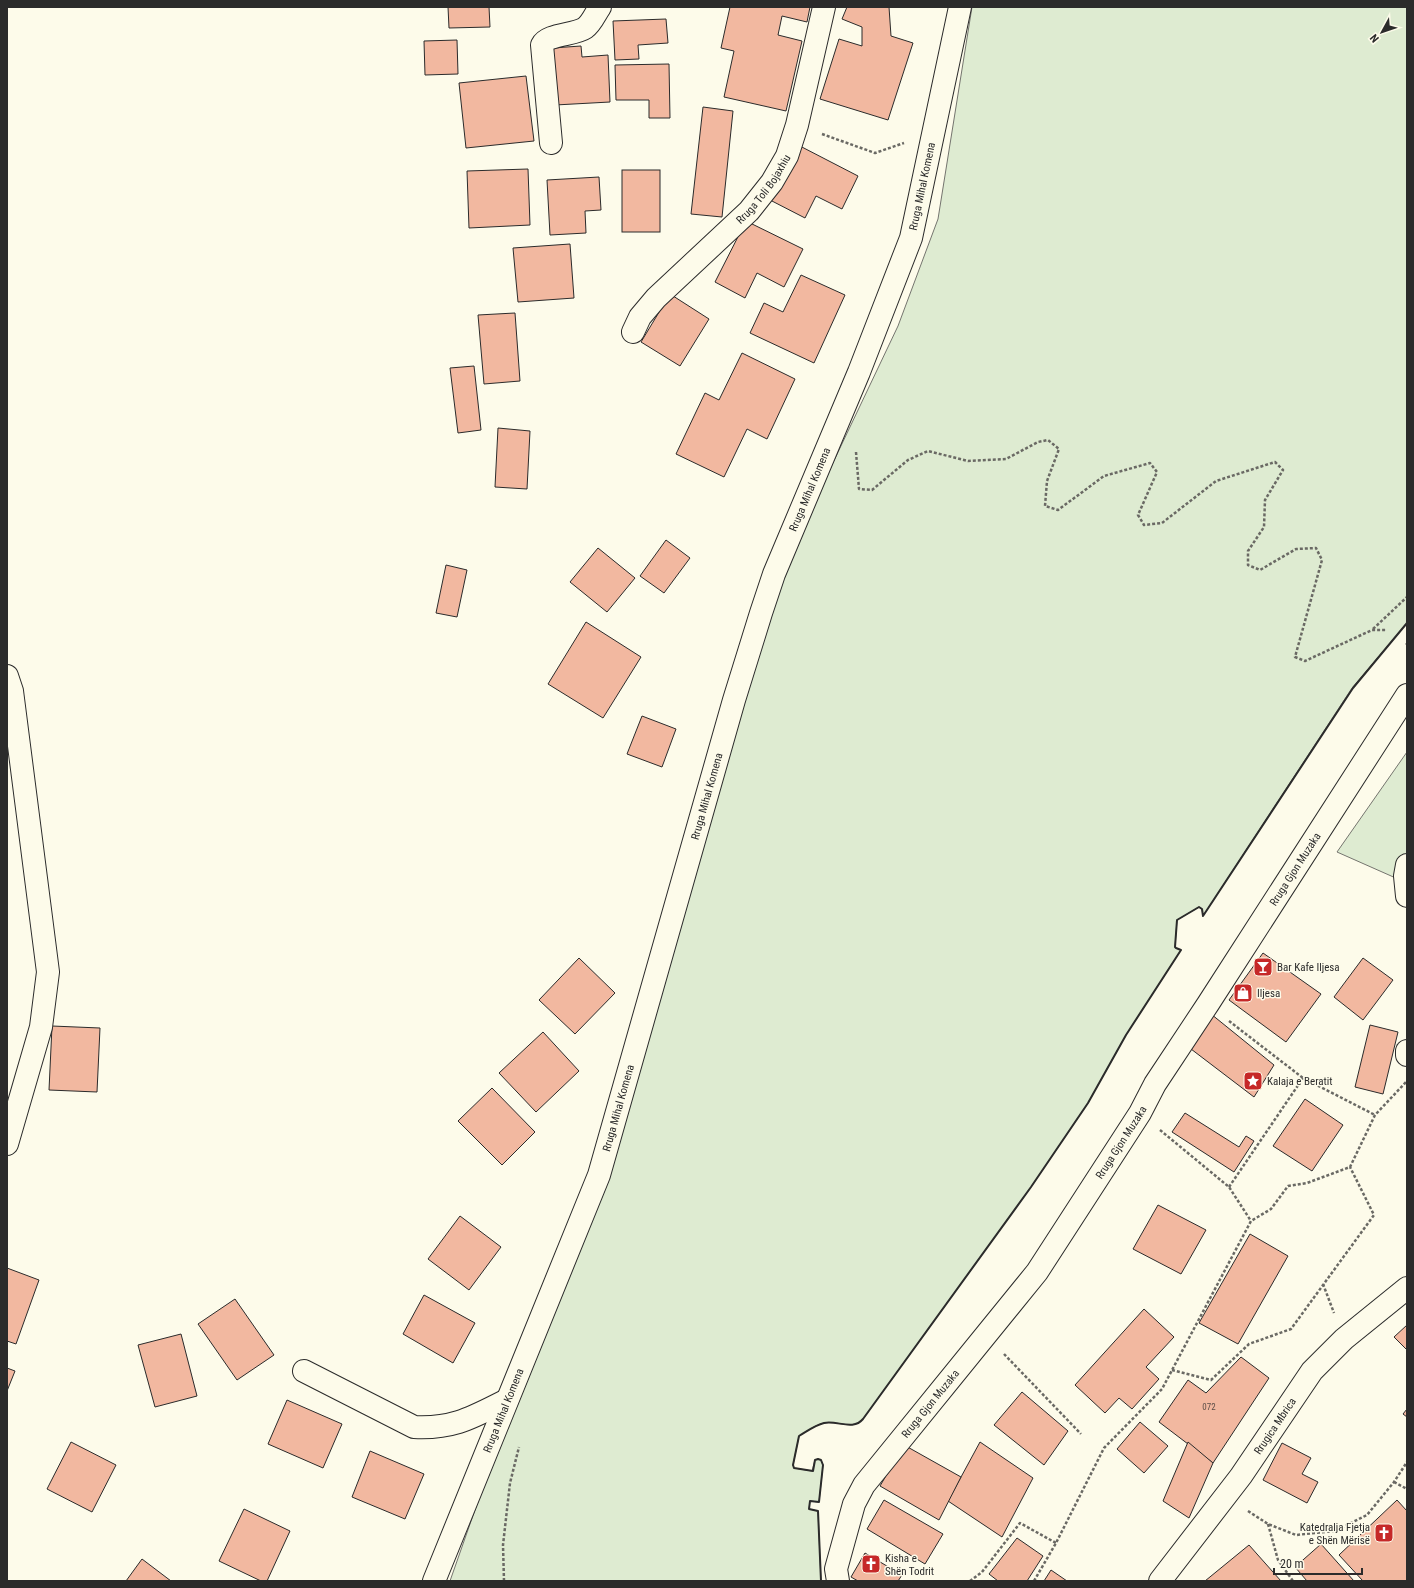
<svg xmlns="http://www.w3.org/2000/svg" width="1414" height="1588" font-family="'Roboto Condensed',sans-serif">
<rect width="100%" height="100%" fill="#fdfbea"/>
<!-- green -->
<g fill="#deebd1" stroke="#74746e">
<path d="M972 7H1407V623L1352 688 1203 916 1202 909 1199 907 1177 920 1175 947 1176 948 1181 950 1126 1035 1088 1103 1031 1187 863 1419C853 1431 837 1420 824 1423 815 1425 806 1432 799 1436L793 1465 794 1468 812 1471 815 1460 818 1459 821 1460 823 1465 819 1502 810 1501 809 1509 818 1511 821 1581H450L522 1376 727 763 775 598 810 511 898 326 938 219Z"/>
<path d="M1407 752V883L1337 852Z"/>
</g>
<!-- building -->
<g fill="#f2b8a0" stroke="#2b2b2b">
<path d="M448 7H489L490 27 449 28Z"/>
<path d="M730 7H810L807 22 782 16 778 35 802 41 786 111 724 97 734 51 721 48Z"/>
<path d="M847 7H889L891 36 913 43 888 120 820 99 839 39 862 46V27L842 19Z"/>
<path d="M666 19 668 43 638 45 639 59 615 60 613 21Z"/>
<path d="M457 40 458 74 425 75 424 41Z"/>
<path d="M581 46 582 57 608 55 610 102 555 105 552 48Z"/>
<path d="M669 64 670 118H649V100H616L615 65Z"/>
<path d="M526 76 534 141 466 148 459 83Z"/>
<path d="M703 107 733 111 722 217 691 214Z"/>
<path d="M798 145 858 176 842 209 816 196 805 218 770 200Z"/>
<path d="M528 169 530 225 469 228 467 171Z"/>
<rect x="622" y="170" width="38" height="62"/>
<path d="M599 177 601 210 585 211 586 233 550 235 547 180Z"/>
<path d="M746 221 803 249 784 287 757 273 745 298 715 282Z"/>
<path d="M570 244 574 298 518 302 513 248Z"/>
<path d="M801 275 845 295 814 363 750 333 764 303 783 312Z"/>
<path d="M670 294 709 319 680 366 641 342Z"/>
<path d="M515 313 520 381 484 384 478 315Z"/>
<path d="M742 353 795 379 767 439 747 429 724 477 676 454 705 393 719 400Z"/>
<path d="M474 366 481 430 458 433 450 368Z"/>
<path d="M498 428 530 431 527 489 495 487Z"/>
<path d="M666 540 690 558 664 593 640 576Z"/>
<path d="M598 548 635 578 607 612 570 582Z"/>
<path d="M446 565 467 570 457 617 436 613Z"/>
<path d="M586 622 641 657 603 718 548 684Z"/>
<path d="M642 716 676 729 662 767 627 754Z"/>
<path d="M1263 953 1321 994 1286 1042 1229 1000Z"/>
<path d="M579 958 615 993 575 1034 539 1000Z"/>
<path d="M1363 958 1393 980 1363 1020 1334 997Z"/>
<path d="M1211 1014 1274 1065 1254 1097 1191 1049Z"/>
<path d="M1370 1025 1398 1032 1383 1094 1355 1087Z"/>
<path d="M52 1026 100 1028 97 1092 49 1090Z"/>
<path d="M543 1032 579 1071 536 1112 499 1073Z"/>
<path d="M492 1088 535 1132 502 1165 458 1121Z"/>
<path d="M1305 1099 1343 1125 1312 1171 1273 1146Z"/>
<path d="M1185 1113 1239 1147 1246 1136 1254 1141 1234 1172 1172 1132Z"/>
<path d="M1158 1205 1206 1230 1181 1274 1133 1249Z"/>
<path d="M460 1216 501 1247 469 1290 428 1259Z"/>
<path d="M1250 1234 1288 1256 1238 1344 1199 1323Z"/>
<path d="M7 1268 39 1280 16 1344 7 1341Z"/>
<path d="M424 1295 475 1323 453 1363 403 1334Z"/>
<path d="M235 1299 274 1355 237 1380 198 1324Z"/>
<path d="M1144 1309 1174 1337 1146 1367 1159 1379 1132 1409 1119 1398 1105 1413 1075 1385Z"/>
<path d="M1407 1325V1349H1406L1394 1337Z"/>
<path d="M181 1334 197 1396 155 1407 138 1345Z"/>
<path d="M1241 1357 1269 1378 1213 1463 1159 1422 1188 1380 1206 1393Z"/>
<path d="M7 1368 15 1371 7 1391Z"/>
<path d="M1022 1392 1068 1431 1044 1465 994 1425Z"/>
<path d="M287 1400 342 1424 323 1468 268 1444Z"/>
<path d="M1407 1409V1417L1403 1414Z"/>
<path d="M1140 1422 1168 1446 1144 1473 1117 1449Z"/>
<path d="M71 1442 116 1465 92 1512 47 1489Z"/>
<path d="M980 1442 1033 1478 1002 1537 948 1501Z"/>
<path d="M1188 1442 1213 1463 1189 1518 1163 1501Z"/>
<path d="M1282 1443 1311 1458 1302 1474 1318 1482 1307 1503 1263 1480Z"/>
<path d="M904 1445 961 1477 939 1520 880 1486Z"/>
<path d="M370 1451 424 1474 405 1519 352 1497Z"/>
<path d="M884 1500 943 1534 925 1564 867 1529Z"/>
<path d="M1397 1500 1407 1511V1581H1363L1339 1555Z"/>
<path d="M244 1509 290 1531 267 1581H261L219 1561Z"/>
<path d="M1017 1538 1043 1556 1027 1581H998L989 1574Z"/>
<path d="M1321 1544 1354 1581H1307L1295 1567Z"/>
<path d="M1249 1545 1281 1581H1205Z"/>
<path d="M865 1553 902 1575 898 1581H858L851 1577Z"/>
<path d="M142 1559 171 1581H126Z"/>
<path d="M1051 1570 1067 1581H1044Z"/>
</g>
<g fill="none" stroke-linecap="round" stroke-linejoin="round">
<!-- minor casing -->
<g stroke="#2b2b2b" stroke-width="24">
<g id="minor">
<path d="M551 143 542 45C547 34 575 35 585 28 592 23 595 14 600 7"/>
<path id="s1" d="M633 332 640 317 656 298 749 211 772 182 787 156 797 125 824 7"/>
<path d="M7 676 12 691 48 972 41 1027 7 1144"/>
<path d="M1407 865 1405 876 1407 896"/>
<path d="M1407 1051V1055"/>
<path d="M304 1371 414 1427C454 1429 473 1417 507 1400"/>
<path id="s2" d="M434 1581 599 1175 734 700 761 613 774 574 859 372 911 238 960 7"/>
<path id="s3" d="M838 1581 836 1569 854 1504 864 1485 1037 1272 1140 1113 1155 1084 1208 1004 1407 695"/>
<path id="s4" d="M1160 1581 1241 1476 1312 1371 1344 1339 1407 1288"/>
</g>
</g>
<!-- path -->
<g stroke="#6a6964" stroke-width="2.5" stroke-dasharray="3 2" stroke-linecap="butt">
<path d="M822 134 875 153 904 143"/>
<path d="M856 452 859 489 872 490 908 460 928 451 968 461 1006 459 1038 442 1048 440 1059 449 1047 481 1045 506 1058 510 1104 476 1150 463 1157 472 1138 515 1144 525 1162 523 1216 481 1275 462 1283 470 1265 500 1264 527 1248 551V565L1260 570 1296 549 1316 548 1322 560 1295 657 1305 661 1372 630H1386"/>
<path d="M1373 629 1407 597"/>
<path d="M1406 643 1407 644"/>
<path d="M1229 1021 1303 1078 1375 1115"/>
<path d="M1160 1130 1229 1187 1251 1221"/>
<path d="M1229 1187 1303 1078"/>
<path d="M1323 1284 1334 1313"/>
<path d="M1004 1354 1081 1434"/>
<path d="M1172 1370 1211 1380 1249 1344 1291 1329 1374 1215 1350 1167"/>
<path d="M1394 1482 1407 1489"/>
<path d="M1248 1511 1268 1524 1296 1535 1335 1531 1367 1515 1394 1482 1407 1462"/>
<path d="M1268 1524 1278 1560 1293 1581"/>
<path d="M504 1581 503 1545 510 1483 519 1447"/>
<path d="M970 1581 982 1572 1020 1523 1056 1543"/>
<path d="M1034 1581 1056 1543 1104 1448 1162 1389 1251 1221 1271 1209 1288 1186 1307 1183 1350 1167 1375 1115 1407 1081"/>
</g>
<!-- minor -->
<use href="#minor" stroke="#fdfbea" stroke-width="22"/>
<!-- wall -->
<path stroke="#2b2b2b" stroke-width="2" d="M821 1581 818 1511 809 1509 810 1501 819 1502 823 1465 821 1460 818 1459 815 1460 813 1471 794 1468 793 1465 799 1436C806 1432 815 1425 824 1423 837 1420 853 1431 863 1419L1031 1187 1088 1103 1126 1035 1181 950 1176 948 1175 947 1177 920 1199 907 1202 909 1203 916 1353 688 1407 623"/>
</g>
<!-- icons -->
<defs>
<g id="bar-square" transform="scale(1)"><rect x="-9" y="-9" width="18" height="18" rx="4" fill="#c62828" stroke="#fdfbea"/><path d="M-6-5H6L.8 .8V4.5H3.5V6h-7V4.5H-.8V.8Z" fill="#fff"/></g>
<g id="shop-square" transform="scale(1)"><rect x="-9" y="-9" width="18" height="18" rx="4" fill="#c62828" stroke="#fdfbea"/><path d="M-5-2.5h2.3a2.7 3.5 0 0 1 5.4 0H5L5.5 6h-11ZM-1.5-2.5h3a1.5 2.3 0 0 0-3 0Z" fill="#fff"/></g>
<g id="sight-square" transform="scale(1)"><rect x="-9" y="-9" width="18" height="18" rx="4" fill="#c62828" stroke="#fdfbea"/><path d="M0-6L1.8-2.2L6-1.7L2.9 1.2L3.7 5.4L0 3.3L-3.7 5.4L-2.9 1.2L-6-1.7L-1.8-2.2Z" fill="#fff"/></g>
<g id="church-square" transform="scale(1)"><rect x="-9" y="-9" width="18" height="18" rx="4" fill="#c62828" stroke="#fdfbea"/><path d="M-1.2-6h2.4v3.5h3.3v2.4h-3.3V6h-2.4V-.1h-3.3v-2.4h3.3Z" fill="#fff"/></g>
</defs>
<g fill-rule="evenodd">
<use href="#bar-square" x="1263" y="967"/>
<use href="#shop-square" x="1243" y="993"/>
<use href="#sight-square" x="1253" y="1081"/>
<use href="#church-square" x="1384" y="1533"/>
<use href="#church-square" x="871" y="1564"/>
</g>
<g text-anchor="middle" stroke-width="3" stroke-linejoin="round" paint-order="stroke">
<!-- number labels -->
<g font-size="9" fill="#5d4e48">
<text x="1209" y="1410">072</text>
</g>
<!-- street labels -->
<g font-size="11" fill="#2b2b2b" stroke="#fdfbea">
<text dy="4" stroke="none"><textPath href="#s2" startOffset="1480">Rruga Mihal Komena</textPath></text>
<text dy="4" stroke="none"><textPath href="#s1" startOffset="195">Rruga Toli Bojaxhiu</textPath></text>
<text dy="4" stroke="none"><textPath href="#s2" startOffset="1156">Rruga Mihal Komena</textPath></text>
<text dy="4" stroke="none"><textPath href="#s2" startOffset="832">Rruga Mihal Komena</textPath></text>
<text dy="4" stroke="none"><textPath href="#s3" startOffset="854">Rruga Gjon Muzaka</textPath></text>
<text dy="4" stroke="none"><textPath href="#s2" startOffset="508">Rruga Mihal Komena</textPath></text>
<text dy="4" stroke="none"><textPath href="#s3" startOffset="530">Rruga Gjon Muzaka</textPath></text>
<text dy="4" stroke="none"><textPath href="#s3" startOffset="206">Rruga Gjon Muzaka</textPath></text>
<text dy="4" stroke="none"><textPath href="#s2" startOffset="184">Rruga Mihal Komena</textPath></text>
<text dy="4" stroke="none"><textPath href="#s4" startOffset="193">Rrugica Mbrica</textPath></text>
</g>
<!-- poi labels -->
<g font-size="11" fill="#2b2b2b" stroke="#fdfbea" text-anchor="start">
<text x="1277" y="971">Bar Kafe Iljesa</text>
<text x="1257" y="997">Iljesa</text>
<text x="1267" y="1085">Kalaja e Beratit</text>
<text x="1370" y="1531" text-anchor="end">Katedralja Fjetja<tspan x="1370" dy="13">e Shën Mërisë</tspan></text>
<text x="885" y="1562">Kisha e<tspan x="885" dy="13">Shën Todrit</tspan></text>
</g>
</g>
<!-- border -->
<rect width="1414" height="1588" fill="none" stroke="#2b2b2b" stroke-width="16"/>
<!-- north arrow -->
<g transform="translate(1382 32) rotate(230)" stroke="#fdfbea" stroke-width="3" paint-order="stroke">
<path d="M0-3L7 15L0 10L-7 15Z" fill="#2b2b2b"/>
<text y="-6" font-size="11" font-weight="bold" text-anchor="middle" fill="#2b2b2b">N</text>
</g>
<!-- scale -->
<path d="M1274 1568v6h88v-6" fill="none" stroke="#2b2b2b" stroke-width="2"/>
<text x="1280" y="1568" font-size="12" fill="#2b2b2b" stroke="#fdfbea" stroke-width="3" paint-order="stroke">20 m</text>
</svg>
